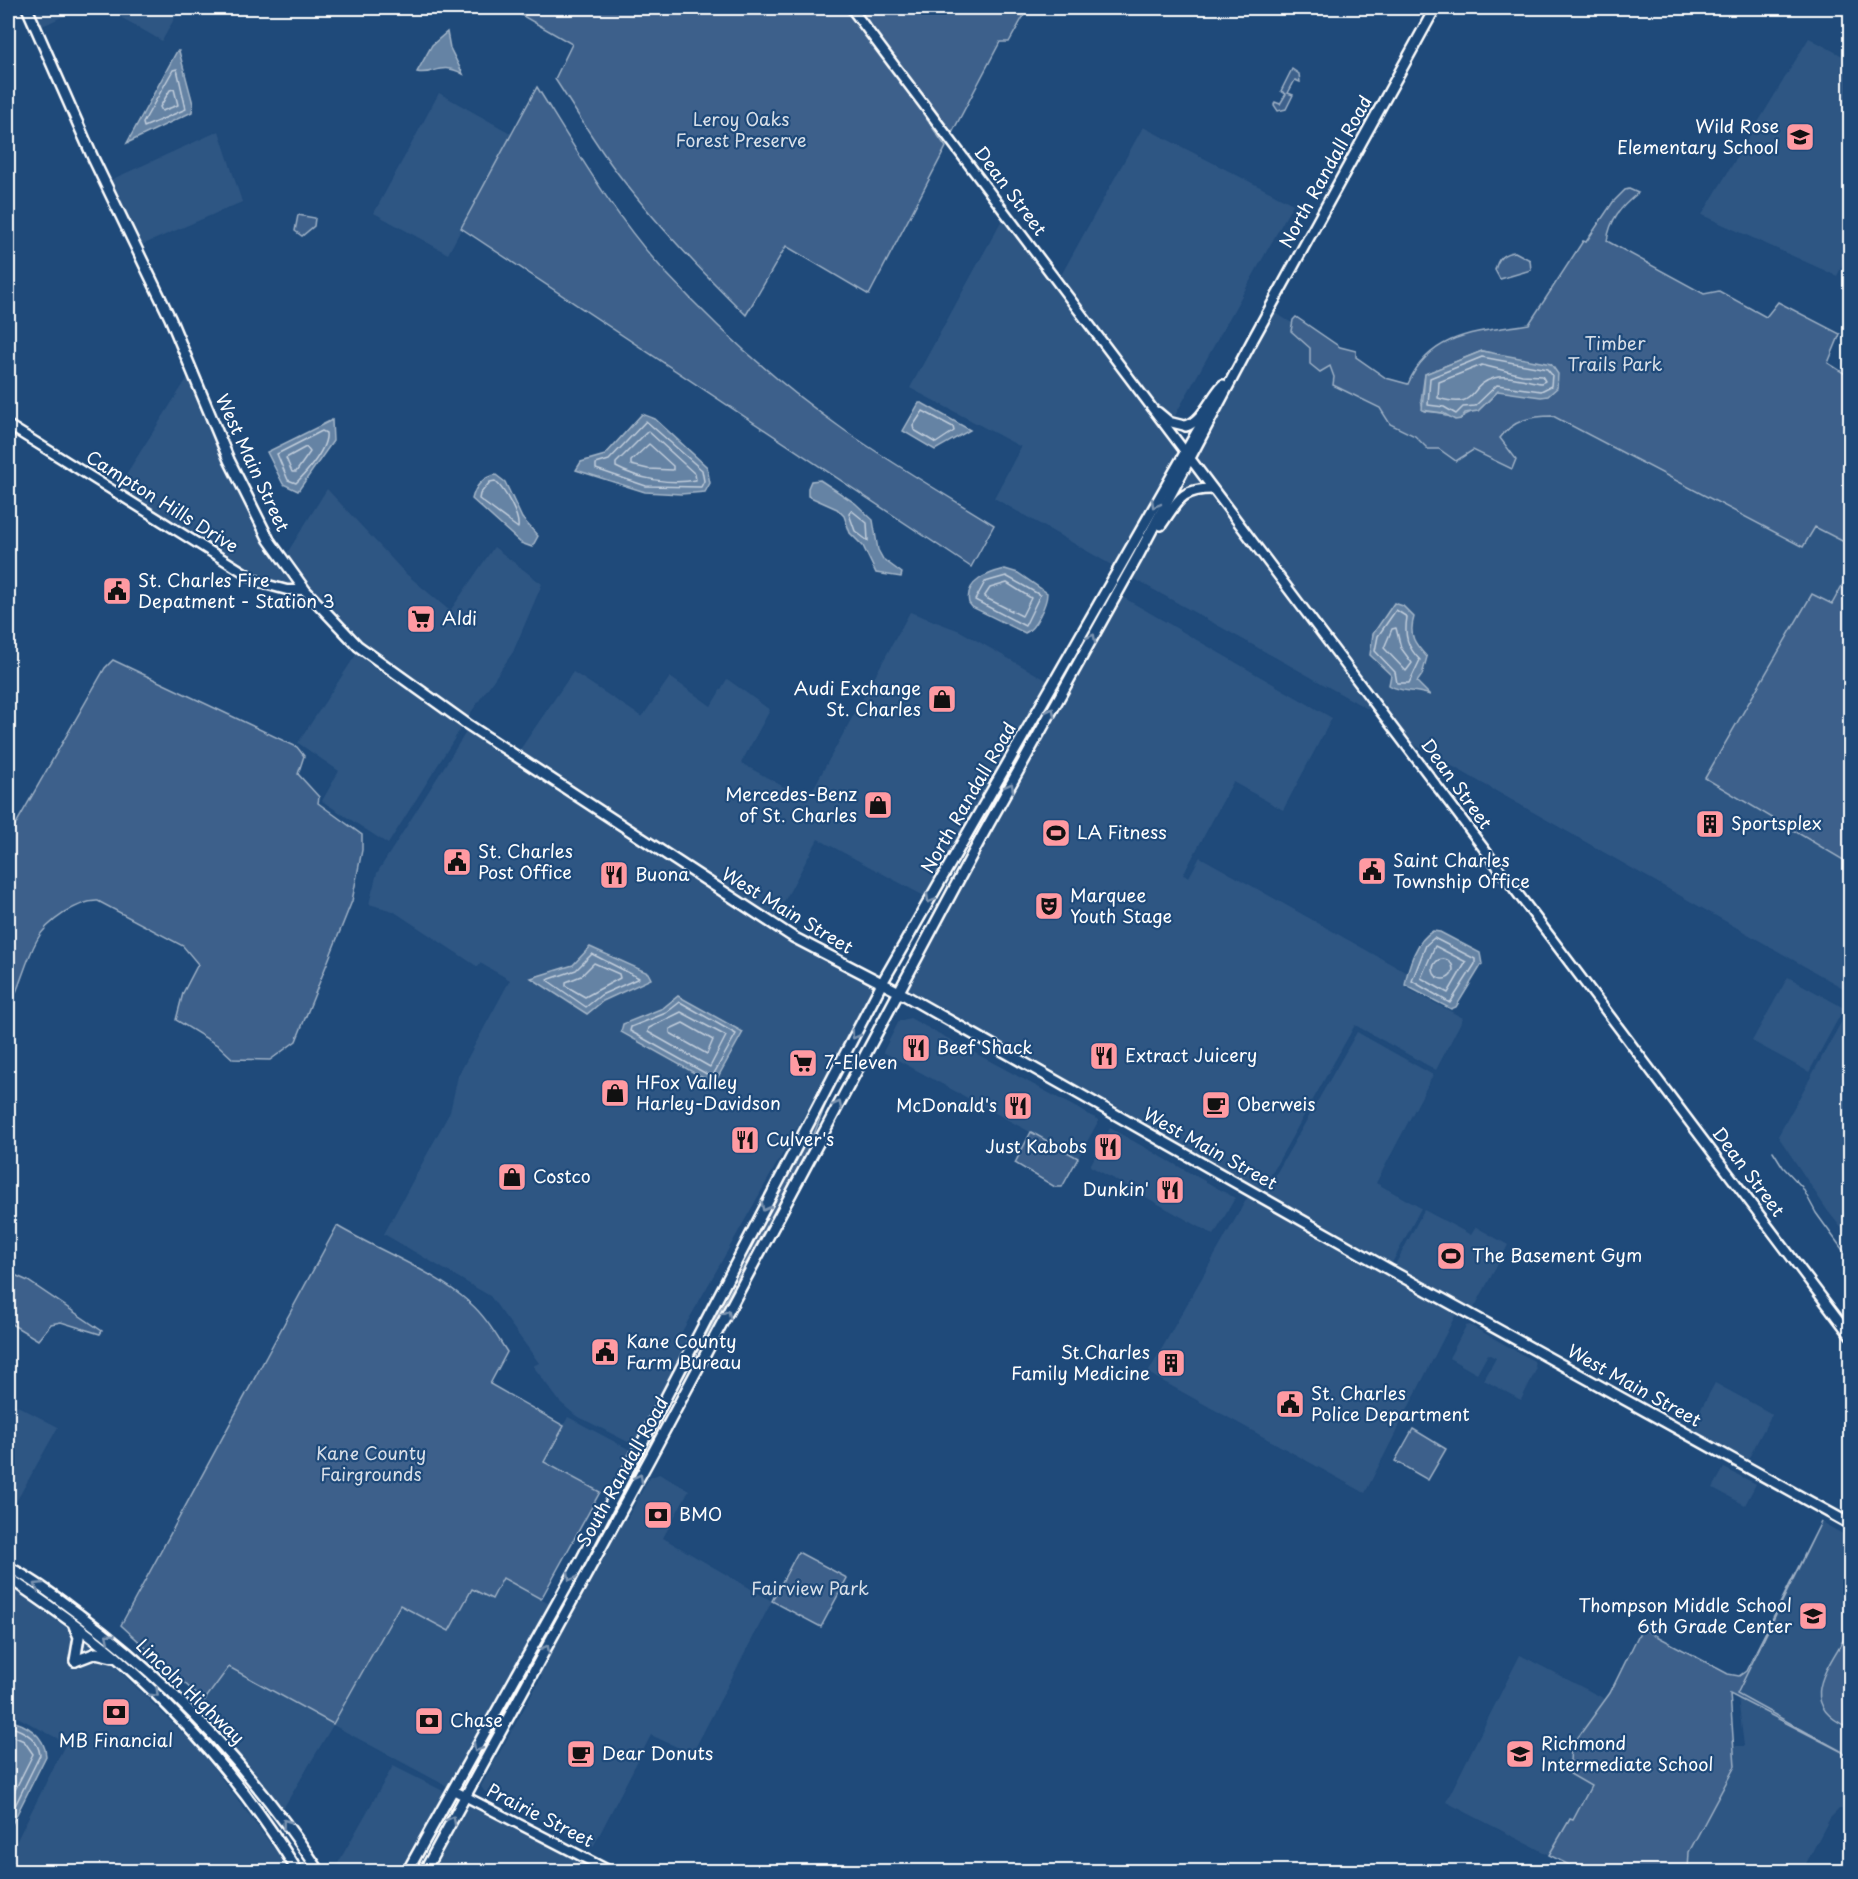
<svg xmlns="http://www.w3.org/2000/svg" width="1858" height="1879" font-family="'Playpen Sans',sans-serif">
<rect width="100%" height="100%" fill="#1f4a7a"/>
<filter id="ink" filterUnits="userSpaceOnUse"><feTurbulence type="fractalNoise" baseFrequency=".0167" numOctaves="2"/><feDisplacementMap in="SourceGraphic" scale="12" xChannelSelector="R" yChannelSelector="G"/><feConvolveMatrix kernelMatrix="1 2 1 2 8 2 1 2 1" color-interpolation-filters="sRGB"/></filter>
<g filter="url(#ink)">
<!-- built -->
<g fill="#2e5683">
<path d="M29 8H81L38 28Z"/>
<path d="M105 8H180L162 41Z"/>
<path d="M1809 38 1850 60V249L1837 276 1702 215Z"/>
<path d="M439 93 512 134 448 254 374 213Z"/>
<path d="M1143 127 1293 204 1168 428 1059 279Z"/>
<path d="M219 131 242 202 137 247 106 182Z"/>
<path d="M1004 216 1182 453 1115 567 994 498 1021 447 910 388Z"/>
<path d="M1272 311 1429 406 1492 384 1803 546 1815 527 1850 545V571L1832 604 1812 595 1705 778 1850 864V992L1406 740 1193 460Z"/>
<path d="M190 374 255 521 300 588 284 587 263 581 116 490Z"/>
<path d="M1190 463 1384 718 1129 576Z"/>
<path d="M327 489 405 573 450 611 494 547 542 584 513 652 465 721 355 640 310 593 284 558Z"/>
<path d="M1119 595 1332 718 1283 810 1233 782 1183 875 1189 877 1200 857 1407 973 1403 986 1463 1018 1436 1070 1355 1025 1261 1192 902 991Z"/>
<path d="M910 612 960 631 1048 681 928 898 818 839 773 922 517 754 573 672 642 717 670 677 711 706 727 679 770 710 741 763 807 800Z"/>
<path d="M359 650 463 725 388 844 322 801 339 771 298 743Z"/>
<path d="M468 729 696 881 877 986 680 1335 690 1341 634 1445 575 1415 560 1402 533 1366 539 1363 490 1296 384 1234 450 1112 458 1076 510 980 480 963 478 967 393 911 369 904 377 873Z"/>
<path d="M1788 977 1844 1008 1809 1072 1752 1041Z"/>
<path d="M1848 1010 1850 1011V1239L1827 1210 1778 1136Z"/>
<path d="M910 1018 1099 1120 1078 1158 883 1052 899 1021Z"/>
<path d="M1357 1032 1433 1075 1376 1183 1421 1208 1390 1267 1264 1195Z"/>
<path d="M1110 1128 1235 1198 1214 1235 1090 1166Z"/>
<path d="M1250 1193 1458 1310 1365 1493 1148 1373Z"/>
<path d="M1424 1210 1471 1235 1476 1227 1508 1245 1472 1312 1393 1269Z"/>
<path d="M1470 1325 1534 1361 1536 1370 1521 1400 1484 1380 1496 1358 1488 1354 1477 1374 1449 1358 1466 1326Z"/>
<path d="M1715 1383 1772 1414 1745 1465 1688 1433Z"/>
<path d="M8 1401 58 1427 8 1516Z"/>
<path d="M568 1417 632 1451 609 1497 544 1462Z"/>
<path d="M1724 1468 1756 1484 1745 1505 1713 1488Z"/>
<path d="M659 1474 689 1490 663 1538 772 1601 692 1754 651 1735 593 1847 484 1791 481 1786 542 1676 537 1673 622 1516 627 1519 649 1478Z"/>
<path d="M1821 1522 1850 1538V1810L1839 1809 1830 1818 1802 1871 1688 1872 1689 1852 1735 1767 1733 1746H1744L1738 1698 1815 1737 1737 1694Z"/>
<path d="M503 1578 553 1606 452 1789 333 1725 281 1812 194 1713 229 1666 333 1724 400 1605 472 1589Z"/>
<path d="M8 1584 91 1643 200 1750 291 1871 8 1872V1858L66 1743 8 1712Z"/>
<path d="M1520 1655 1605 1699 1571 1747 1575 1764 1591 1785 1573 1820 1569 1819 1549 1855 1446 1802Z"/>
<path d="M393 1766 449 1794 404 1871 333 1872Z"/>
<path d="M465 1803 606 1871 425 1872Z"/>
</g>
<!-- green -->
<g fill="#3c618b" stroke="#9eb0c5" stroke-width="1.5" fill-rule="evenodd">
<path d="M509 8H1028L1009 42H1000L952 133 927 99 921 111 946 147 869 295 786 246 746 315C701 271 657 225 619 175 596 145 576 111 555 79L572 44Z"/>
<path d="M1292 69 1299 74 1300 82 1295 80 1288 93 1293 95 1286 109 1278 111 1274 105 1275 102 1280 104 1286 94 1281 91Z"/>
<path d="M537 87C577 151 615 218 667 274 720 331 780 385 844 430 893 464 944 494 994 525L971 567 461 228Z"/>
<path d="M1629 189 1638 193C1621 207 1610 219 1607 241L1704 294 1719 291 1766 317 1778 302 1840 334 1828 363 1850 377V545L1815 527 1803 547 1553 416C1532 416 1513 420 1500 438L1516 459 1512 469 1473 450 1456 461 1439 449H1428L1415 436 1390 424 1380 408 1333 385 1334 377 1330 366 1320 372 1310 364V348L1291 331 1293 320 1296 317 1340 347 1356 351V357L1386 378 1408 384C1430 332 1479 332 1529 324L1583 241 1586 242 1613 202 1625 190ZM1482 351 1508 357 1498 391 1482 407 1463 416H1445L1443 413 1424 411 1421 401 1425 374Z"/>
<path d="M298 215 315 218 314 226 302 236 295 231Z"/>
<path d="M1515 252 1530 260 1531 270 1500 279 1495 270C1498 258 1503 253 1515 252Z"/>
<path d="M1850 571V864L1705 778 1812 594 1832 604Z"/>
<path d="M113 660 297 747 304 756 298 774 319 797 318 803 362 835V850L352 901 296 1041 270 1060 233 1059 219 1046 176 1020 183 993 198 964 183 946 98 901C79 900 46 922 37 940 25 962 20 988 8 1010V838L105 668Z"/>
<path d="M833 1085 808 1150 683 1378 701 1338Z"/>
<path d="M1031 1132 1078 1158 1062 1187H1055L1015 1163Z"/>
<path d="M337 1226C379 1251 434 1271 470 1303 486 1317 496 1335 507 1352L490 1384 564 1426 544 1462 600 1492 541 1599 503 1578 492 1599 472 1589 449 1631 400 1605 333 1724 229 1667 204 1701 121 1625Z"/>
<path d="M8 1272 28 1281 102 1331 100 1334 61 1322 51 1324 38 1340 8 1322Z"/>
<path d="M1413 1429 1446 1449 1428 1480 1395 1461Z"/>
<path d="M1821 1522 1737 1694 1850 1756 1730 1694 1735 1766 1689 1852 1688 1871H1581L1549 1855 1570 1819 1573 1820 1591 1786 1570 1774 1575 1764 1570 1761 1571 1747 1610 1693 1642 1628 1728 1674 1739 1676 1746 1671Z"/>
<path d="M798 1552 847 1578 821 1627 772 1601Z"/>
<path d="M1850 1628V1727H1848C1793 1703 1831 1665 1850 1628Z"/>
</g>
<!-- water -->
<g fill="#6583a4" stroke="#a3b5c8" stroke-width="1.5">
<path d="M447 32 450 48 463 74C440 61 433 76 417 72L432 45Z"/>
<path d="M177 51H179L193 104 192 112 127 143Z"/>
<path d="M1482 351 1551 364 1558 374 1557 388 1548 396 1541 397 1498 391 1478 411 1465 413 1461 419 1455 420 1443 413 1422 410 1425 374Z"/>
<path d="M919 403H922L970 430 935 450 903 431Z"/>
<path d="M642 414 655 419 707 467 710 483 705 492 681 494 645 492 576 470 581 462 605 455Z"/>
<path d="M332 420 333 441 298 491 283 484 267 452Z"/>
<path d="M496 475 505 482 522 518 538 536 532 547 521 543 472 499C475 487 483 476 496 475Z"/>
<path d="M820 480 855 503 873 520 878 550 883 559 902 573 901 577 876 573 863 546 850 533 844 516 837 509 808 496V488L811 481Z"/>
<path d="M1005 569 1018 573 1047 593C1047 604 1035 629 1025 633L972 607 969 603C964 581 989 573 1005 569Z"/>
<path d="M1394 603 1403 606 1414 617C1408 636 1415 644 1427 657L1422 675 1417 682 1430 695C1416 689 1400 693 1389 685L1391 675 1370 655 1373 634Z"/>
<path d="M1433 931 1440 932 1480 953 1482 964 1456 1007 1451 1009 1405 985C1408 967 1416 940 1433 931Z"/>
<path d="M590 947 648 973 651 979 603 1001 587 1014 531 978 573 965Z"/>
<path d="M678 996 743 1032 714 1084 621 1032 623 1024 663 1008Z"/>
<path d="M8 1720C26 1724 45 1735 46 1756L8 1832Z"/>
</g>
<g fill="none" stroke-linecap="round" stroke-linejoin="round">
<!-- shore -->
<g stroke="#c1cddb" stroke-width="1.5">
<path d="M177 69 186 109 144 127 143 123 173 70Z"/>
<path d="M174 89 178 105 162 111 160 107 170 90Z"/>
<path d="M1482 357 1547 369 1552 375 1551 386 1541 391 1497 385 1475 406 1463 407 1456 414 1444 407 1428 405 1430 378Z"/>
<path d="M1482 365 1522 375 1542 376 1545 381 1541 383C1527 381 1508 374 1494 378 1466 386 1480 410 1438 398L1439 382Z"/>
<path d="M923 411 953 427 954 431 936 443 914 430 913 426Z"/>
<path d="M646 421 702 470 704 481 701 487 646 486 596 469V464L609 460Z"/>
<path d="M322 431 326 433C328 448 307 472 296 483L288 480 277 454Z"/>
<path d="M648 431 695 474 696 480C671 485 638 479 616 467V463Z"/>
<path d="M649 444 673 466V470L648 469 631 465V461Z"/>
<path d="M306 447 310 452 296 472H292L286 458Z"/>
<path d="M490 482 495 481C505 490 520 516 518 528L479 499 480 494Z"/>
<path d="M851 510 867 523 868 541 855 531 849 514Z"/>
<path d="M1006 576 1040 595 1025 626 975 600 985 582Z"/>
<path d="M1007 583 1031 598 1022 616 984 597 990 588Z"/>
<path d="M1396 610 1407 617C1404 635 1407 647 1420 660L1409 683H1397L1395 672 1375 651 1378 636Z"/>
<path d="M1396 628 1401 648 1412 663 1406 671 1384 648 1392 629Z"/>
<path d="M1434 938 1475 959V964L1450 1003 1412 981 1426 945Z"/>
<path d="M1435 946 1466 962 1448 993 1421 978Z"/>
<path d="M592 954 639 978 601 995 586 1007 547 980 576 970Z"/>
<circle cx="1443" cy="969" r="10"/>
<path d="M594 963 619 974 620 978 585 997 566 986V982L581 976Z"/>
<path d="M680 1002 736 1034 712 1077 630 1031 631 1027 666 1013Z"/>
<path d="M681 1012 726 1036 710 1067 648 1032 649 1028Z"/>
<path d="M683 1023 713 1040 707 1054 670 1033V1029Z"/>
<path d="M8 1726C23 1730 38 1738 40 1755L8 1820"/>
<path d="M8 1734 24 1741 33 1754 8 1804"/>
</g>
<!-- stream -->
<path stroke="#a3b5c8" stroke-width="1.5" d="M1773 1151 1783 1167 1802 1187 1816 1213 1850 1260"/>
<!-- secondary casing -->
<g stroke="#fff" stroke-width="13">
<g id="secondary">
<path d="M851 8 1850 1335"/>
<path d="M1158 412 1170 422 1186 426"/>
<path d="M8 425 261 583 287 590H305"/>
<path d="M453 1790 612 1872"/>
</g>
</g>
<!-- primary casing -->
<g stroke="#fff" stroke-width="14">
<g id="primary">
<path d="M27 8 93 158 170 318 229 460 269 540 305 590 358 646 467 724 793 937 899 992 1390 1270 1850 1524"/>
<path d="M1186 426C1203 421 1211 397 1223 385"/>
<path d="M1161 525C1178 501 1180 489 1212 489"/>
<path d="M8 1567C33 1579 57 1598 80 1615 175 1686 254 1773 320 1872"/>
<path d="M8 1577C47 1605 89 1632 125 1665 192 1725 251 1795 298 1872"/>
<path d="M74 1626 79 1637 75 1661"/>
<path d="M75 1661 96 1653 113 1657"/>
<path d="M407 1872 581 1560 882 983 1213 404"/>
<path d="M424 1872 650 1458 981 838 1138 556 1252 341 1435 8"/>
</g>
</g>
<!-- secondary -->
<use href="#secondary" stroke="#1f4a7a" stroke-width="8"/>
<!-- primary -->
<use href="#primary" stroke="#1f4a7a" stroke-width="9"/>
</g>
<!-- one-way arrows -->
<defs><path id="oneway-chevron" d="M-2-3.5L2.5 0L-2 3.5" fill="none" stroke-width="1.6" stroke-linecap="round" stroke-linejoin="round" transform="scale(1.5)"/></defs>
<g stroke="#7992af">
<use href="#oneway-chevron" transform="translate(1155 504) rotate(120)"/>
<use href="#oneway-chevron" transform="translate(1092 638) rotate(-61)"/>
<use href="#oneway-chevron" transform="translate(1051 712) rotate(-61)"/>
<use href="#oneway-chevron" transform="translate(1010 787) rotate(-61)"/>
<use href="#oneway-chevron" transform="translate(930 899) rotate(120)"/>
<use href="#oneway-chevron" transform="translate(855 1035) rotate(118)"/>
<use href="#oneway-chevron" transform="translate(838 1105) rotate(-62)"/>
<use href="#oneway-chevron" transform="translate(765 1207) rotate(118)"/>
<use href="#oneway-chevron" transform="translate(727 1314) rotate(-62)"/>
<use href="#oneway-chevron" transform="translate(639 1478) rotate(-61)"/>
<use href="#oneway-chevron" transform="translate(571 1577) rotate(120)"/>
<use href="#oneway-chevron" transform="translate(38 1586) rotate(-148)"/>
<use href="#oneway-chevron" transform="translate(109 1637) rotate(-140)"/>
<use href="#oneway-chevron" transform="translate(546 1649) rotate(-62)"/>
<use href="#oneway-chevron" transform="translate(155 1693) rotate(44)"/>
<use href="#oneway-chevron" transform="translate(477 1748) rotate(120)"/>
<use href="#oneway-chevron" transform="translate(452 1820) rotate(-61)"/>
<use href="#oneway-chevron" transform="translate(286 1823) rotate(-127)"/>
</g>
</g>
<!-- icons -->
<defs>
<g id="school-square" transform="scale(1.5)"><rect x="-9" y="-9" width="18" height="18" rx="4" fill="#ff9aa2" stroke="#1f4a7a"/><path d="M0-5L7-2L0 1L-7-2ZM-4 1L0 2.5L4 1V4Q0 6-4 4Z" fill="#111"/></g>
<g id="civic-square" transform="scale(1.5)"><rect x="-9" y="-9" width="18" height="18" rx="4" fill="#ff9aa2" stroke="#1f4a7a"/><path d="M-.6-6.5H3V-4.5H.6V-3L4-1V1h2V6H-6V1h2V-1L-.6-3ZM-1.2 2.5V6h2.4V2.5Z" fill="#111"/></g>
<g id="supermarket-square" transform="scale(1.5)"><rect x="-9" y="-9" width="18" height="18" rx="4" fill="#ff9aa2" stroke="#1f4a7a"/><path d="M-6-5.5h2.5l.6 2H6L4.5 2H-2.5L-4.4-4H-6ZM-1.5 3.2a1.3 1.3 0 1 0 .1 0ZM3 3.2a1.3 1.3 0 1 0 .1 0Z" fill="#111"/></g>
<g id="shop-square" transform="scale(1.5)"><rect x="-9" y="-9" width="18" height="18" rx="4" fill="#ff9aa2" stroke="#1f4a7a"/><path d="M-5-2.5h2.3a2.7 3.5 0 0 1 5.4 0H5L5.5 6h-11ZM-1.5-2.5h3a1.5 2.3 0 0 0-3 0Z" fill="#111"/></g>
<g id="building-square" transform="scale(1.5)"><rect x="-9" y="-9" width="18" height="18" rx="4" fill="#ff9aa2" stroke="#1f4a7a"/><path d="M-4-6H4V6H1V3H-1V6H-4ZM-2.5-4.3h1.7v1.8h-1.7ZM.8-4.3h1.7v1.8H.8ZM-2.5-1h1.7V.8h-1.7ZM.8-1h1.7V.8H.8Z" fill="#111"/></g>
<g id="stadium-square" transform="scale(1.5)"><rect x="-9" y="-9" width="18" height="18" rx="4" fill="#ff9aa2" stroke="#1f4a7a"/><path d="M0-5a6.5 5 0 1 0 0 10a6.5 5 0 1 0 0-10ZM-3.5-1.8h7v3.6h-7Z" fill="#111"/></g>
<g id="restaurant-square" transform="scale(1.5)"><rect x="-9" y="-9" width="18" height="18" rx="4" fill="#ff9aa2" stroke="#1f4a7a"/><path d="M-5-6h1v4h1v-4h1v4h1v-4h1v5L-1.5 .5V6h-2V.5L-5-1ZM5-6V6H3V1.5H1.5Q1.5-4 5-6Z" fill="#111"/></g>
<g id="theatre-square" transform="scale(1.5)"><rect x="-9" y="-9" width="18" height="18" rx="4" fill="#ff9aa2" stroke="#1f4a7a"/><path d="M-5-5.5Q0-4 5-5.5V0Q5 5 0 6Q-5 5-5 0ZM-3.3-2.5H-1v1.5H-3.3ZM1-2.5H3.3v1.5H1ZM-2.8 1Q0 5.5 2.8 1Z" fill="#111"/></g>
<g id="cafe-square" transform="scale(1.5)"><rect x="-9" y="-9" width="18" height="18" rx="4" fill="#ff9aa2" stroke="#1f4a7a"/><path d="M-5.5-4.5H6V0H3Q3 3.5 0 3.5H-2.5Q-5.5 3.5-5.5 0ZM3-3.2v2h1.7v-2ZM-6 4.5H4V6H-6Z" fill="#111"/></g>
<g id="bank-square" transform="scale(1.5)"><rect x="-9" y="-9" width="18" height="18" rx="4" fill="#ff9aa2" stroke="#1f4a7a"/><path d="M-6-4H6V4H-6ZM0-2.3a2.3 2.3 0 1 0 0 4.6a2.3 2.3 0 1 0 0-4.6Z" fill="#111"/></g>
</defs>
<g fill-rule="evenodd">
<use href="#school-square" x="1800" y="137"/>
<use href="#civic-square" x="117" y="591"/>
<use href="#supermarket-square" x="421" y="619"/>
<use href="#shop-square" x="942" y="699"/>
<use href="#shop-square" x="878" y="805"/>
<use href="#building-square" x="1710" y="824"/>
<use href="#stadium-square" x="1056" y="833"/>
<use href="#civic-square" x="457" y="862"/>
<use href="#civic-square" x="1372" y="871"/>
<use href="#restaurant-square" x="614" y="875"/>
<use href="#theatre-square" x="1049" y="906"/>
<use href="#restaurant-square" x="916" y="1048"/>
<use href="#restaurant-square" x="1104" y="1056"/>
<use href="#supermarket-square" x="803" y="1063"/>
<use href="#shop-square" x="615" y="1093"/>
<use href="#cafe-square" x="1216" y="1105"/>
<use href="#restaurant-square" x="1018" y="1106"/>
<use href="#restaurant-square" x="745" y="1140"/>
<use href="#restaurant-square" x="1108" y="1147"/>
<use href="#shop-square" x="512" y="1177"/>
<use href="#restaurant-square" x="1170" y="1190"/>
<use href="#stadium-square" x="1451" y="1256"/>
<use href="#civic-square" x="605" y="1352"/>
<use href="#building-square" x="1171" y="1363"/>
<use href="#civic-square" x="1290" y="1404"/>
<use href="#bank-square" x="658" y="1515"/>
<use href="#school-square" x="1813" y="1616"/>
<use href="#bank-square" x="116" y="1712"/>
<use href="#bank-square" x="429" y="1721"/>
<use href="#cafe-square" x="581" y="1754"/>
<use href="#school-square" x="1520" y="1754"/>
</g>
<g text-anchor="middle" stroke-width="4.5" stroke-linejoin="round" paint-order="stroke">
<!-- park labels -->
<g font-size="18" fill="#d8dfe8" stroke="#1f4a7a">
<text x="741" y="126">Leroy Oaks<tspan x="741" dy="21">Forest Preserve</tspan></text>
<text x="1615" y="350">Timber<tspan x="1615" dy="21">Trails Park</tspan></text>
<text x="371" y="1460">Kane County<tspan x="371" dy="21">Fairgrounds</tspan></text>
<text x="810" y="1595">Fairview Park</text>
</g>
<!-- poi labels -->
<g font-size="18" fill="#fff" stroke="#1f4a7a" text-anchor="start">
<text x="1779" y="133" text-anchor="end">Wild Rose<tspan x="1779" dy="21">Elementary School</tspan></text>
<text x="138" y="587">St. Charles Fire<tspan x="138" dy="21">Depatment - Station 3</tspan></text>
<text x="442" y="625">Aldi</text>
<text x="921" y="695" text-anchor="end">Audi Exchange<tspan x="921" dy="21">St. Charles</tspan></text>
<text x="857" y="801" text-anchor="end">Mercedes-Benz<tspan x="857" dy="21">of St. Charles</tspan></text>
<text x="1731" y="830">Sportsplex</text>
<text x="1077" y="839">LA Fitness</text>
<text x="478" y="858">St. Charles<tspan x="478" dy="21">Post Office</tspan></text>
<text x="1393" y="867">Saint Charles<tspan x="1393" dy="21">Township Office</tspan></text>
<text x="635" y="881">Buona</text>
<text x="1070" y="902">Marquee<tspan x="1070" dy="21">Youth Stage</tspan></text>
<text x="937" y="1054">Beef Shack</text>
<text x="1125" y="1062">Extract Juicery</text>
<text x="824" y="1069">7-Eleven</text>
<text x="636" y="1089">HFox Valley<tspan x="636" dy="21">Harley-Davidson</tspan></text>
<text x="1237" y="1111">Oberweis</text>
<text x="997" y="1112" text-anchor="end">McDonald's</text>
<text x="766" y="1146">Culver's</text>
<text x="1087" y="1153" text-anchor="end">Just Kabobs</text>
<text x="533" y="1183">Costco</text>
<text x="1149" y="1196" text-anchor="end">Dunkin'</text>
<text x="1472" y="1262">The Basement Gym</text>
<text x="626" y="1348">Kane County<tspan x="626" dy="21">Farm Bureau</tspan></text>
<text x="1150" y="1359" text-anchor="end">St.Charles<tspan x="1150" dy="21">Family Medicine</tspan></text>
<text x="1311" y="1400">St. Charles<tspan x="1311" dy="21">Police Department</tspan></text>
<text x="679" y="1521">BMO</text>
<text x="1792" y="1612" text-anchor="end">Thompson Middle School<tspan x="1792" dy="21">6th Grade Center</tspan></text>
<text x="450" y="1727">Chase</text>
<text x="116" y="1747" text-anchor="middle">MB Financial</text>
<text x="1541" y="1750">Richmond<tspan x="1541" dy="21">Intermediate School</tspan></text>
<text x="602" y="1760">Dear Donuts</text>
</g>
<!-- street labels -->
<g font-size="18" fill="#fff" stroke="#1f4a7a">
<text transform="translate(1326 172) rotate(-61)" y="6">North Randall Road</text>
<text transform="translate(1010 191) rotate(53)" y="6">Dean Street</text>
<text transform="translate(252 463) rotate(65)" y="6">West Main Street</text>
<text transform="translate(162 502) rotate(32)" y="6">Campton Hills Drive</text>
<text transform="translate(1456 784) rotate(54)" y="6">Dean Street</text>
<text transform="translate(969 798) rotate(-60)" y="6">North Randall Road</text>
<text transform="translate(787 911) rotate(31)" y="6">West Main Street</text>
<text transform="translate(1210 1149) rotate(29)" y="6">West Main Street</text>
<text transform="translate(1748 1172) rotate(53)" y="6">Dean Street</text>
<text transform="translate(1634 1386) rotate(29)" y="6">West Main Street</text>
<text transform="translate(623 1472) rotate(-61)" y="6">South Randall Road</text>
<text transform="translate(190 1692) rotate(44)" y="6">Lincoln Highway</text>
<text transform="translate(540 1816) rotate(27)" y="6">Prairie Street</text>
</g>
</g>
<!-- margin -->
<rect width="1858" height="1879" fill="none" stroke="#1f4a7a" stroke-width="30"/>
<rect x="15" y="15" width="1828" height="1849" fill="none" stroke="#fff" stroke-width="2" filter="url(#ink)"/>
</svg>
